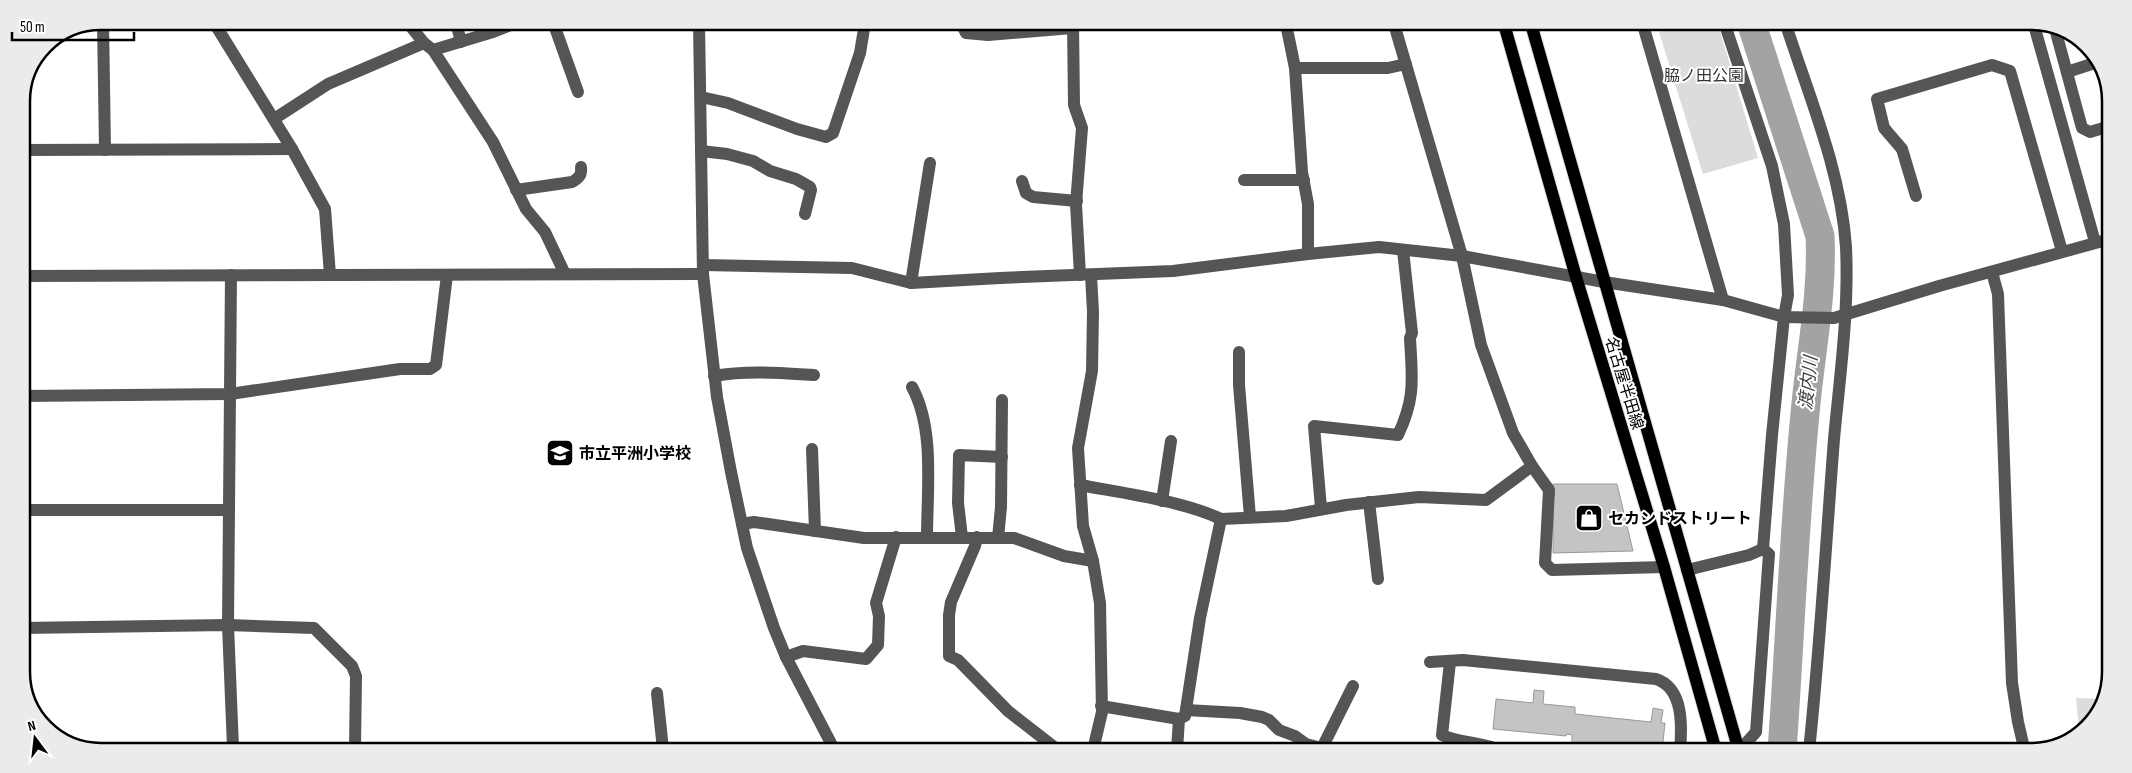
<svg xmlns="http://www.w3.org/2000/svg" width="2132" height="773" font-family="'Sofia Sans Condensed','Noto Sans JP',sans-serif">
<rect width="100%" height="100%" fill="#fff"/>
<!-- green -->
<g fill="#dcdcdc">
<path d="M1687 25H1718L1758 158 1703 174 1659 32Z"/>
<path d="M2076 698 2106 699 2084 728 2079 729Z"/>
</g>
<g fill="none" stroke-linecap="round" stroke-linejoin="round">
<!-- river -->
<path stroke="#a3a3a3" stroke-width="29" d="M1752 25 1820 236C1823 296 1810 354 1805 414 1794 526 1790 639 1782 751"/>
</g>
<!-- building -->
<g fill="#c4c4c4" stroke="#999">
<path d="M1553 484H1617L1633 551 1553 553Z"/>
<path d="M1534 690 1544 691 1543 704 1575 707V714L1651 722 1653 708 1663 710 1661 723H1665L1662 751 1572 744V735L1567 734 1566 736 1493 729 1496 699 1533 703Z"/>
</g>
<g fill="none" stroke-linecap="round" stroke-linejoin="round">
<!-- major casing -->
<g stroke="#dbdbdb" stroke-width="14">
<g id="major">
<path d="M1504 24 1576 277 1664 567 1716 751"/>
<path d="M1531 24 1739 751"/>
</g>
</g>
<!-- minor -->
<g stroke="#555" stroke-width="12">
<path d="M103 21 105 150"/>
<path d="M213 21 292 149 325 209 330 275"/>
<path d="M407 22 424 43 433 50 493 142 526 209 545 232 565 274"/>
<path d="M456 22 461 42"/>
<path d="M553 22 578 92"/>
<path d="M672 22 699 26"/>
<path d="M699 23 703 274 717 397 731 472 747 548 774 628 786 657 834 749"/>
<path d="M961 23 966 33 988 35 1072 28"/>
<path d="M1073 23 1074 105 1082 128 1076 204 1080 275"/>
<path d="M1286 24 1295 68 1302 172 1308 204V254"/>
<path d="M1394 24 1462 256 1481 345 1513 433 1532 466 1549 490 1545 563 1552 570 1664 567"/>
<path d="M1643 25 1723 300"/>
<path d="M1725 25 1772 166 1784 224 1788 295 1784 317 1772 435 1763 549 1769 554 1756 732 1739 751"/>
<path d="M1786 25C1809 96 1841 171 1846 247 1849 311 1840 375 1834 439 1826 543 1820 647 1809 751"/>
<path d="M2034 25 2095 242"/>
<path d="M2054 25 2082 128 2090 132 2110 126"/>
<path d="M433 50 493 32 518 22"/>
<path d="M1295 68H1388L1406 64"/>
<path d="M2067 72 2098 62"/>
<path d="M701 97 728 103 797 129 826 137 833 133 860 53 865 23"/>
<path d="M274 119 328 84 424 43"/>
<path d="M21 150 292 149"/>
<path d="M701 151 727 154 753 161 770 171 796 179 810 187 811 190 805 214"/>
<path d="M1244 180H1304"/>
<path d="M1022 181 1026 193 1033 197 1077 201"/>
<path d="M516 190 572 182C579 178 582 175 581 167"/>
<path d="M1916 196 1902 149 1884 128 1877 99 1992 65 2010 71 2062 251"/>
<path d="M703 265 852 268 911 283 1000 278 1173 271 1308 254 1379 247 1462 256 1604 282 1723 300 1784 317 1834 318 1939 286 2110 239"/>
<path d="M1992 272 1998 294 2012 683 2018 722 2025 752"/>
<path d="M231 275 228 625 233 748"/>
<path d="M1091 275 1093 312 1092 371 1078 448 1083 526 1093 561 1100 603 1102 712 1093 750"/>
<path d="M21 276 703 274"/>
<path d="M911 283 930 163"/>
<path d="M1239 352V385L1250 517"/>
<path d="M714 376C747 370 781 373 814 375"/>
<path d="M912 387C935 429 927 490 927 537"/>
<path d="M21 396 230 394 400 369H430L436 365 447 275"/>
<path d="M812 449 815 531"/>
<path d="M1080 485C1122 493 1183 501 1221 519L1286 516 1346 505 1419 497 1486 500 1532 466"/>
<path d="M1162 501 1171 441"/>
<path d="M1369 502 1378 579"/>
<path d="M1321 508 1314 426 1398 435C1416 397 1412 378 1410 338L1412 333 1403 250"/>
<path d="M21 510H229"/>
<path d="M742 524 754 522 864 538H1014L1064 556 1093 561"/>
<path d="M962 537 958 503 959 455 1002 457"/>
<path d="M977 537 975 546 951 602 949 615V656L958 660 1008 711 1058 750"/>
<path d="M998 538 1001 507 1002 400"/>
<path d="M1687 570 1749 555 1763 549"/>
<path d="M21 628 228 625 314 628 352 666 356 676 355 748"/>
<path d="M786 657 803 651 866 659 878 645 879 616 876 603 896 537"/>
<path d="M1430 662 1463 660 1656 679C1684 688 1682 727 1680 751"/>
<path d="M1450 662 1442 735C1461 744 1482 741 1501 751"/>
<path d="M657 693 663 749"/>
<path d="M1101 706 1179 719"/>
<path d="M1186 710 1240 713 1262 717 1269 720 1279 730 1295 736 1306 744 1322 748 1353 686"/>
<path d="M1177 750 1179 719 1185 716 1200 618 1221 519"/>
</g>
<!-- major -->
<use href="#major" stroke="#000" stroke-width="12"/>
</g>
<!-- icons -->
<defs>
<g id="school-square" transform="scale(1.4375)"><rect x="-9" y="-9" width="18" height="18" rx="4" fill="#000" stroke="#fff"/><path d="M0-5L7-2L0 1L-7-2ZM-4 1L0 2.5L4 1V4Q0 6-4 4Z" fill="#fff"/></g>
<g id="shop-square" transform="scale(1.4375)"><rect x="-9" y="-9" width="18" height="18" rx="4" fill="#000" stroke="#fff"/><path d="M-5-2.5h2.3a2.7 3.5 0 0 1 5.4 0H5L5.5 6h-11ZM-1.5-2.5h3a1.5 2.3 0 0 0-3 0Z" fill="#fff"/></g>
</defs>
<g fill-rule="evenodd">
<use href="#school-square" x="560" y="453"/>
<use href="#shop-square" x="1589" y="518"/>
</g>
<g text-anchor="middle" stroke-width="4" stroke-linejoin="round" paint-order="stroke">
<!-- park labels -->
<g font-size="16" fill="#333" stroke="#fff">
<text x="1704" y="81">脇ノ田公園</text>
</g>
<!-- street labels -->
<g font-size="16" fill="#000" stroke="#fff">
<text transform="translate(1625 383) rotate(73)" y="6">名古屋半田線</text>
</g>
<!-- poi labels -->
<g font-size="16" font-weight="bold" fill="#000" stroke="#fff" text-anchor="start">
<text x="579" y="459">市立平洲小学校</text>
<text x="1608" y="524">セカンドストリート</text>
</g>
<!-- water labels -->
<g font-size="18" font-style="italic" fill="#444" stroke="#fff">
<text transform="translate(1808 383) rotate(-84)" y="6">渡内川</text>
</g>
</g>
<!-- crop -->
<path d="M0 0H2132V773H0ZM101 30H2031A71 71 0 0 1 2102 101V672A71 71 0 0 1 2031 743H101A71 71 0 0 1 30 672V101A71 71 0 0 1 101 30Z" fill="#ebebeb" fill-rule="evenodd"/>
<path fill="none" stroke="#000" stroke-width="2.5" d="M101 30H2031A71 71 0 0 1 2102 101V672A71 71 0 0 1 2031 743H101A71 71 0 0 1 30 672V101A71 71 0 0 1 101 30Z"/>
<!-- north arrow -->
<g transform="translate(35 738) rotate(345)" stroke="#ffffff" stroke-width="4" paint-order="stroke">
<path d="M0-4L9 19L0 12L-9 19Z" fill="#000000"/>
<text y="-8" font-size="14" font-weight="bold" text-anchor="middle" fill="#000000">N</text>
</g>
<!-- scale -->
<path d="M12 32v8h122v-8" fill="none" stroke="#000000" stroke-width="2.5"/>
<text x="20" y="32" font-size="15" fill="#000000" stroke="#ffffff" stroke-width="4" paint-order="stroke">50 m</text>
</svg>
